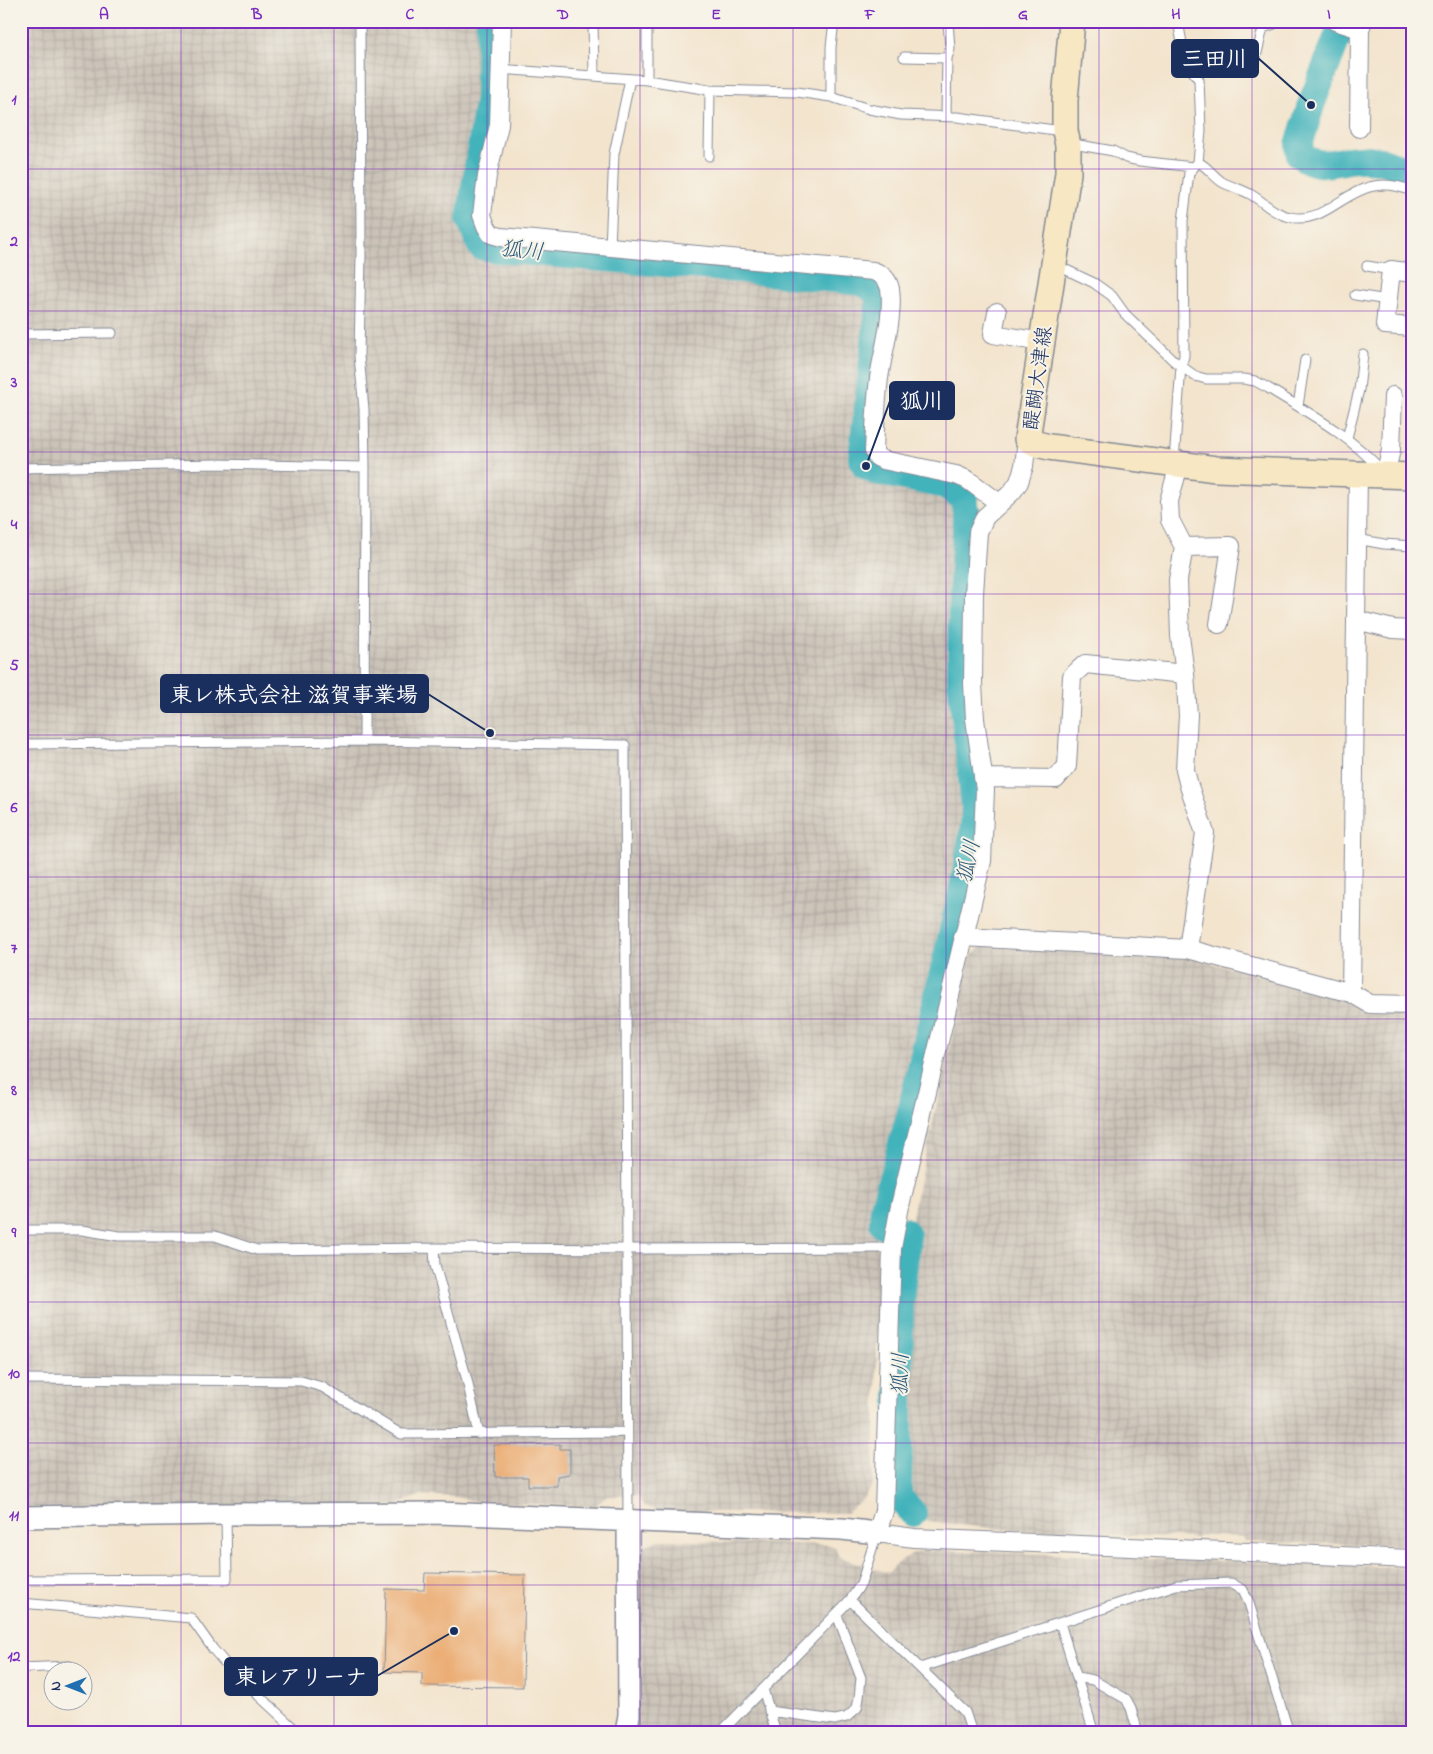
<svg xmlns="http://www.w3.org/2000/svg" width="1433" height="1754" font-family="'Indie Flower','Klee One',sans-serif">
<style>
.industrial{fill:url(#industrial-grid)}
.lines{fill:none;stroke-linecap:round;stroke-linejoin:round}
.river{stroke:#43b3bb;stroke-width:28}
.building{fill:#ebad74}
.service-casing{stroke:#878a96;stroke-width:11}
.minor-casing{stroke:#878a96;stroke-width:20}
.tertiary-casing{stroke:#878a96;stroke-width:24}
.secondary-casing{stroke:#878a96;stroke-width:28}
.service{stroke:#fff;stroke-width:9}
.minor{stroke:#fff;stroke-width:18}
.tertiary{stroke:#fff;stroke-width:21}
.secondary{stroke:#f7e8c3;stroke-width:25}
.grid{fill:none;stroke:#7b2cbf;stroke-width:1;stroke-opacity:0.55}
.labels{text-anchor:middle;stroke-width:4;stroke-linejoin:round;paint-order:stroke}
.street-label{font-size:21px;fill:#1b2f5e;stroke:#f7f3e8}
.water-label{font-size:22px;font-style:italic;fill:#27577a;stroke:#f7f3e8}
.leader{fill:none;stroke:#1b2f5e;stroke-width:2}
.callout-dot{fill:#1b2f5e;stroke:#f7f3e8;stroke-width:2}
.callout{fill:#1b2f5e;stroke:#1b2f5e;stroke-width:2}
.callout-label{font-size:22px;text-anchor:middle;font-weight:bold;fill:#fff}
.neatline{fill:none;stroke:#7b2cbf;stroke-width:2}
.grid-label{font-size:16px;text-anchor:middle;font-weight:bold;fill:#7b2cbf}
</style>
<defs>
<pattern id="industrial-grid" width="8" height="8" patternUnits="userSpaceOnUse" patternTransform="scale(1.25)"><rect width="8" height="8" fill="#cbc3b8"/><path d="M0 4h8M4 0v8" fill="none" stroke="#aea8a1"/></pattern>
</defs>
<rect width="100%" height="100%" fill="#f7f3e8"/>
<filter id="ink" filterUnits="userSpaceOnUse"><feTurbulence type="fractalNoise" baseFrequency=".02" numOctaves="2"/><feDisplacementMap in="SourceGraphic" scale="10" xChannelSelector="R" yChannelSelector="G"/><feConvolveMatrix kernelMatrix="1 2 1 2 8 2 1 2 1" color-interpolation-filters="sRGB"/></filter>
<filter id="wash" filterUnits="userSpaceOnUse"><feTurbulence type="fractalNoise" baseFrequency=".0096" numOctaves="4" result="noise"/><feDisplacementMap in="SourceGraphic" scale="20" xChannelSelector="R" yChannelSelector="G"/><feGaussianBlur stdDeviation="1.12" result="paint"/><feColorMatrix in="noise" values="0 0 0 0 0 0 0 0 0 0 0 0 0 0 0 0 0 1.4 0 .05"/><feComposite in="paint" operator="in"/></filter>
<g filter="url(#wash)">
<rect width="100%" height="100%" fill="#f3e4cd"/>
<!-- industrial -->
<path class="industrial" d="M21 21H486L483 103 466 218 479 252 864 286 875 299 857 451V460L861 469 869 478 949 493 956 504 953 608 954 694 964 772V829L961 854 882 1198 873 1485 862 1500 847 1513 659 1511 645 1506 641 1502 638 1495 607 1496 595 1506 479 1502 455 1497 421 1495 397 1505 21 1509Z
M983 946 1183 956 1330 994 1364 1013 1412 1014V1545L1246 1542 1243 1537 1199 1535 1196 1538 998 1529 927 1521 904 1492 910 1228 916 1197 970 956Z
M659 1540 829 1545 835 1547 839 1557 888 1573 903 1559 911 1555 921 1551 935 1550 1412 1568V1733H635L638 1554 644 1546Z"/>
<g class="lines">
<!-- river -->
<path class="river" d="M490 21 489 98 470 219 481 246 497 249 739 269 863 282 873 289 880 298 862 459 866 466 875 471 946 485 964 499 966 510V533L962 597 961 680 975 806 974 826 966 874 910 1116 884 1207 883 1223 884 1225
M1346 21 1339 33 1311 105 1299 145 1300 155C1325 173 1340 157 1368 159 1375 160 1384 161 1391 164 1398 167 1404 171 1412 174
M904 1231 907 1235 900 1300 898 1492 899 1498 913 1513"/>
</g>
<g id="blocks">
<!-- building -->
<path class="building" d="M560 1444V1449H570V1474L557 1476V1486H528V1477H495L494 1445Z
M425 1573 525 1575 523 1687 422 1686V1673L384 1672 386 1589 424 1590Z"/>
</g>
</g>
<g filter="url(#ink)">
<use href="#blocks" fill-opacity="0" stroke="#878a96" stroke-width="1"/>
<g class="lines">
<defs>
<path id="service" d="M360 21 361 254 359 356 364 409 365 467 364 741
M593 21 594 75
M904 57 947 58 946 116
M947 58 950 49 948 21
M500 69 647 80 710 90 797 92 831 97 869 109 901 115 957 117 1062 131
M1193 71C1212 61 1233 61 1255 61L1263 28 1274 24 1275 21
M647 80V21
M831 97V47L834 21
M1070 145H1079L1113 151 1126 158 1140 161 1193 167
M709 156 710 90
M1198 162C1208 167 1213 176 1222 182 1231 187 1241 189 1250 194 1264 202 1274 214 1290 217 1334 227 1352 166 1412 191
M610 247 614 154 630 79
M1056 265 1094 283 1112 296 1125 314 1174 361 1195 376 1206 379H1244L1255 381 1268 388C1307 412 1351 436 1382 471
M1367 266 1391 270
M1355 295 1388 300
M21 334 112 333
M1298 406 1305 360
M1347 438 1359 390 1363 354
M1174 461 1181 366 1184 356 1183 221 1189 173 1198 162 1201 131 1199 80 1185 60 1178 21
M21 468 216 464 365 467
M1357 539 1384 544 1412 546
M21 744 364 741 625 745 628 1520
M21 1230H82L119 1236H215L257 1250 434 1248
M21 1379 301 1381 322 1387 401 1434 627 1432
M479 1434 467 1380 435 1265 434 1248 640 1249 892 1248
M21 1580 227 1579 226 1514
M850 1600 965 1712 972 1733
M21 1603 191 1618 213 1649 231 1670 299 1733
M1060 1623 1094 1733
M21 1668 69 1666
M920 1668 1176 1585 1231 1583 1243 1590 1248 1600 1289 1733
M1077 1677 1093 1680 1126 1699 1131 1708 1138 1733
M763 1689 776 1733
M769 1711 835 1720 847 1717 857 1708 859 1698 861 1678 837 1615
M720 1733 850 1600 861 1584 877 1533"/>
<path id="minor" d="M502 21 499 125 487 176 482 215 486 226 491 234 501 237 873 271C882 274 888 279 890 289 894 316 883 351 879 378 876 402 875 427 874 451L877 457 883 460 956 475 968 480 999 503
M1335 21 1360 29
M1359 128 1360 29 1363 21
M1412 273 1391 270 1385 325 1412 327
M997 312 993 334 1042 342
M1027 439 1024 466 1019 482 1012 492 985 517 978 532 974 594 973 684 975 719 985 790 982 861 900 1206 892 1248 884 1511 877 1533 914 1538 1412 1559
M1179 465 1169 501 1170 520 1184 547 1178 580 1180 636 1185 674 1188 715 1185 770 1189 786 1205 833 1188 949
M1385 475 1391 450 1393 396
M1184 547 1231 546 1219 624
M1356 620 1393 629 1412 630
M983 778 1056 779 1067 766 1072 676 1085 664 1185 674
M963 937 1188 949 1351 993 1370 1004 1412 1005
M1351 993 1358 474"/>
<path id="tertiary" d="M21 1517 226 1514 439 1513 842 1529 877 1533
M626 1733 629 1715 628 1520"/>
<path id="secondary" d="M1072 21 1065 100V131L1068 145V173L1027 439 1037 444 1049 447 1216 469 1412 476"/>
</defs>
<!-- service casing -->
<use href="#service" class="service-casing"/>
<!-- minor casing -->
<use href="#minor" class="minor-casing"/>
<!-- tertiary casing -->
<use href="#tertiary" class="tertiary-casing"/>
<!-- secondary casing -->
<use href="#secondary" class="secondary-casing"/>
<!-- service -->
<use href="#service" class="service"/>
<!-- minor -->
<use href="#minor" class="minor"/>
<!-- tertiary -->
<use href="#tertiary" class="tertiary"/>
<!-- secondary -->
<use href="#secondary" class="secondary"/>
</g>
</g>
<!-- grid -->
<path class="grid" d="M181 21V1733M334 21V1733M487 21V1733M640 21V1733M793 21V1733M946 21V1733M1099 21V1733M1252 21V1733M21 169H1412M21 311H1412M21 452H1412M21 594H1412M21 735H1412M21 877H1412M21 1019H1412M21 1160H1412M21 1302H1412M21 1443H1412M21 1585H1412"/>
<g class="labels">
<!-- street labels -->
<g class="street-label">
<text transform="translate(1037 378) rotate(-82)" y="7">醍醐大津線</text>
</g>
<!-- water labels -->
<g class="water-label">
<text transform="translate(522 249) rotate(5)" y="8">狐川</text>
<text transform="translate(967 861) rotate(-78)" y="8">狐川</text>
<text transform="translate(899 1374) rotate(-89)" y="8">狐川</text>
</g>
</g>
<!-- callouts -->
<path class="leader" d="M1311 105L1258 58M866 466L890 401M490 733L428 694M454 1631L377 1676"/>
<g class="callout-dot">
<circle cx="1311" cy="105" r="5"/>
<circle cx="866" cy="466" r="5"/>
<circle cx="490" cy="733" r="5"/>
<circle cx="454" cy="1631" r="5"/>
</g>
<g class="callout">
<rect x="1172" y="40" width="86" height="37" rx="5"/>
<rect x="890" y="382" width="64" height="37" rx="5"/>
<rect x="161" y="675" width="267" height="37" rx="5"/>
<rect x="225" y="1658" width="152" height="37" rx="5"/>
</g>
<g class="callout-label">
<text x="1215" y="66">三田川</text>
<text x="922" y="408">狐川</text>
<text x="294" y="702">東レ株式会社 滋賀事業場</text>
<text x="301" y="1684">東レアリーナ</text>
</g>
<!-- margin -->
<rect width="1433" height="1754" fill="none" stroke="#f7f3e8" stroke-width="55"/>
<!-- north arrow -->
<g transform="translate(68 1686) rotate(270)"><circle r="24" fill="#f7f3e8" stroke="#9fa5b1"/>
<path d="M0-4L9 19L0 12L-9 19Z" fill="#1f6fb2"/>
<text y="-8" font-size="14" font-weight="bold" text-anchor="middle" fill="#1b2f5e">N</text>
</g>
<rect x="28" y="28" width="1378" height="1698" class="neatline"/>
<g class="grid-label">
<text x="104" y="19">A</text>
<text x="257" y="19">B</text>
<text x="410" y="19">C</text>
<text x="563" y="19">D</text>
<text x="716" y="19">E</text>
<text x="870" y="19">F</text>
<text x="1023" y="19">G</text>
<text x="1176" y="19">H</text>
<text x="1329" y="19">I</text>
<text x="14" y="104">1</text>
<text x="14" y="246">2</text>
<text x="14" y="387">3</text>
<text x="14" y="529">4</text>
<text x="14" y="670">5</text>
<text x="14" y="812">6</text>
<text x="14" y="953">7</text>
<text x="14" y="1095">8</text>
<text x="14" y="1237">9</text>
<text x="14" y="1378">10</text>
<text x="14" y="1520">11</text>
<text x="14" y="1661">12</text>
</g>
</svg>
